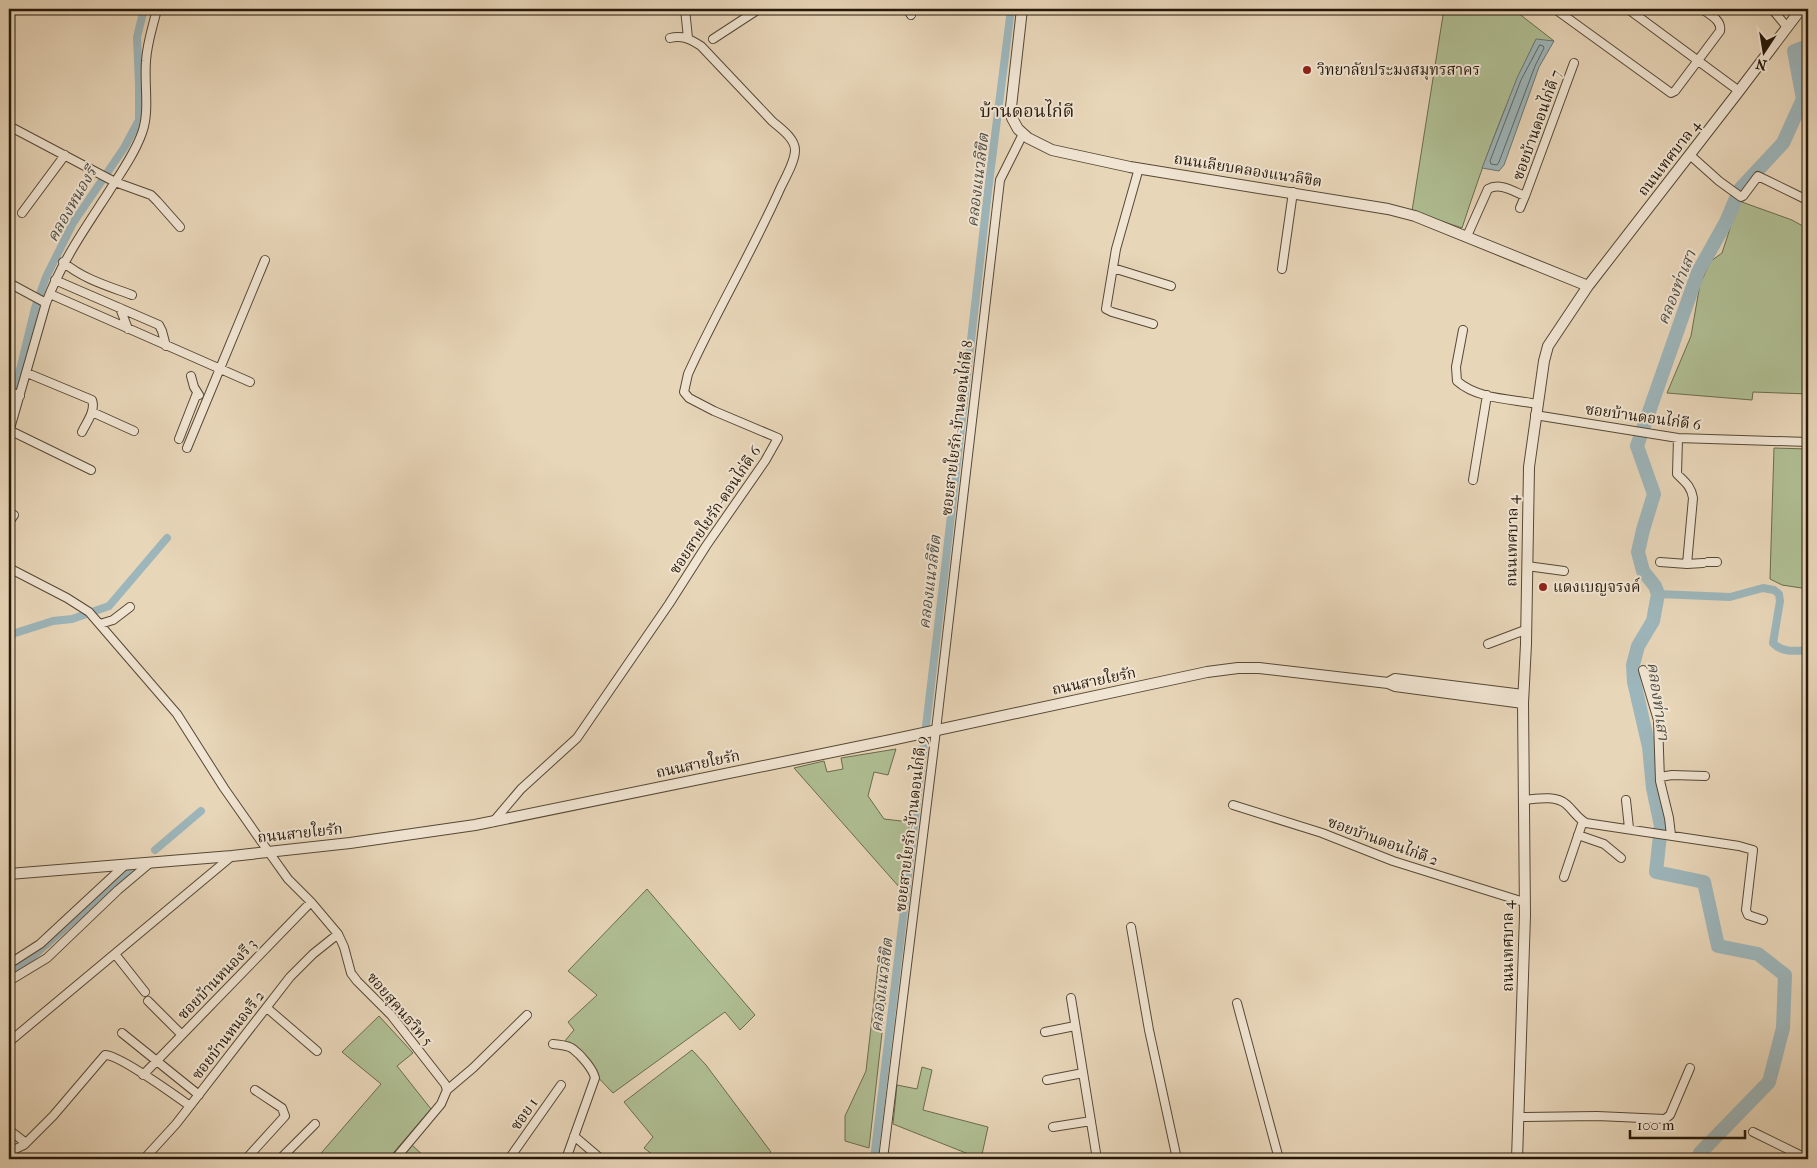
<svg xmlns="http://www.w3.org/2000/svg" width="1817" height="1168" font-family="'IM FELL French Canon','Noto Serif Thai',serif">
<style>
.green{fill:#b0bf94;stroke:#6a6c4e}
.water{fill:#9db6bb;stroke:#6d7774}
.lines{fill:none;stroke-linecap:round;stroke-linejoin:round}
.shore{stroke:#616762;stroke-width:1}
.canal{stroke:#9db6bb;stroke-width:8}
.river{stroke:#9db6bb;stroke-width:14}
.minor-casing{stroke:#564835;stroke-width:10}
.tertiary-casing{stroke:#564835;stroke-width:12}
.minor{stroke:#f0e4d2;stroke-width:8}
.tertiary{stroke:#f0e4d2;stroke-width:10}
.poi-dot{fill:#8f2418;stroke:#f0e4d2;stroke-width:2}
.labels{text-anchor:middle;stroke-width:4;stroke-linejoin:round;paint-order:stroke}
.poi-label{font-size:15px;fill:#251809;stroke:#f0e4d2;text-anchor:start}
.street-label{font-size:15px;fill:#251809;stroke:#f0e4d2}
.water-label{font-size:16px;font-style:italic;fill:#4f4f47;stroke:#f0e4d2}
.quarter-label{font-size:18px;fill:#251809;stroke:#f0e4d2}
</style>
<rect width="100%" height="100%" fill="#e8d6b9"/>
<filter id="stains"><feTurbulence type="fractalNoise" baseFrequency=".004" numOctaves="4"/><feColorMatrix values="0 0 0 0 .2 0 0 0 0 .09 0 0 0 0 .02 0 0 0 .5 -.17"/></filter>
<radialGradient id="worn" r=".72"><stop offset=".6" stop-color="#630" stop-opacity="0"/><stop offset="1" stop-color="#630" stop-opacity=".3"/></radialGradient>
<!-- green -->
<path class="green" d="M1444 9H1513L1554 41 1536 40C1506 100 1483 164 1462 228L1412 211Z
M1739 201 1792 220 1808 229V394L1753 392 1752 400 1667 393 1691 336 1700 284 1711 261 1722 253Z
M1774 448 1808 449V589L1782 585 1770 579Z
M896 749 888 775 874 772 868 796 884 819 910 822 900 888 794 768 824 761 827 772 843 769 841 758Z
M647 889 755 1015 740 1030 725 1012 613 1093 564 1042 574 1030 568 1022 597 995 568 971Z
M890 962 869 1148 845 1141V1116L866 1071 878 965Z
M379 1016 413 1053 397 1066 431 1109 388 1159H316L381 1084 342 1052Z
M692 1050 706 1065 771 1152 764 1159H658L644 1148 653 1137 624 1102Z
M922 1067 932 1070 923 1110 988 1127 981 1159 893 1124 897 1085 917 1089Z
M412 1145 427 1159H400Z"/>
<!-- water -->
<path class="water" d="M1536 39 1554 41 1539 67 1504 165 1499 171 1482 168 1517 78Z"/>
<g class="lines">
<!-- shore -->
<path class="shore" d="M1540 45 1543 46 1544 48 1535 66 1499 162 1497 165 1491 164 1490 161 1521 80Z"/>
<!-- canal -->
<path class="canal" d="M9 415 35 308 46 277 73 223 124 148 139 120V85L137 37 144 9
M1658 594 1730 597 1763 588 1774 590 1779 594 1780 601 1773 643C1782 653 1796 651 1808 650
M9 635 53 621 72 619 109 606 167 538
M155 850 201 811
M9 972 32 957 129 871
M874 1159 945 568 988 191 1011 9"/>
<!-- river -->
<path class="river" d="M1698 1159 1700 1153 1769 1082 1783 1028 1785 975 1758 954 1718 946 1704 882 1656 872 1661 826 1653 788 1649 747 1634 682 1633 665 1638 646 1653 621 1658 594 1655 586 1643 571 1638 552 1643 530 1654 494 1637 446 1698 272 1726 222 1740 189 1783 143 1803 99 1794 51 1808 46"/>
<defs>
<path id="minor" d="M685 9 688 38
M907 9 911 15
M1555 9 1671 93 1675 91 1720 31C1722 20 1710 15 1702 9
M1628 9 1739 91
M1772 9 1787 27
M713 39 759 9
M9 126 115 182 151 195 157 201 180 227
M1690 155 1719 181 1741 197 1743 196 1758 176 1803 198
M1139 168 1116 249 1106 309 1112 312 1153 324
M1520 208 1525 196
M22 213 65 155
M1467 236 1488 189C1500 182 1514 192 1525 196L1574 63
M63 262C83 279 108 286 132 295
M1113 268 1171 286
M1282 269 1293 192
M55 280 159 325 162 331 166 346
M9 283 46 303
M50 294 250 382
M120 308 128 329
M1463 330 1456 367 1457 381C1477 399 1511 399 1537 404
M27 373 92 400C96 411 86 423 82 432
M191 376 194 387 199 395
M9 391 20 396
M92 412 134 431
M1535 415 1678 438 1808 442
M9 430 91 470
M9 432 46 303C62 261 84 230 108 193 120 174 134 155 142 133 150 111 144 85 146 61 147 43 153 26 157 9
M179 439 197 393
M187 448 265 260
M1473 480 1487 395
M9 522 14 515
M1660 562 1687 564 1693 498C1691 486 1685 482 1677 474L1678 438
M1708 562H1717
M1687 564 1703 563
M1527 566 1564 571
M9 568 67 598 89 612 177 714 224 788 268 851 288 879 311 902 338 934 344 947 351 973 357 981 391 1015 445 1084 447 1090 441 1104 395 1159
M100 624 113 620 130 607
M1488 644 1525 630
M1643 670 1658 720 1660 781 1669 818 1671 835
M1660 777 1672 775 1705 776
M1524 800C1537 799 1555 795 1566 804 1574 811 1577 818 1586 823L1739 846 1753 850 1746 910 1748 915 1763 920
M1626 800 1629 828
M1233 805 1322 833 1393 861 1524 902
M493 822 521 789 577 738 669 604 706 546 765 461 778 438 714 411 689 398 684 392 688 374C716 312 752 252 780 189 785 178 795 162 795 150 795 138 780 128 772 121L701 46C690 39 682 35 670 38
M1578 835 1604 844 1621 858
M1564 877 1583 821
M1131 927 1149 1030 1177 1159
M115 954 145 992
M9 964 40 944 124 866
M9 981 47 958 118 890 150 863
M1071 998 1097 1159
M148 1001 182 1035
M1237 1003 1279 1159
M267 1008 317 1051
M1045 1032 1075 1026
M122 1033 199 1095
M9 1042 232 856
M553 1044C560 1045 568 1045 573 1049 581 1055 593 1069 595 1078L566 1159
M143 1075 311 902
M1047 1080 1083 1073
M447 1090 473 1068 527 1015
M1518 1117 1597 1116 1665 1119 1670 1115 1690 1068
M1053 1127 1091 1121
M9 1130 26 1143
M1753 1132 1808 1159
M574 1136 601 1159
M9 1152 24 1145 53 1116 105 1055C118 1054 176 1096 190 1106
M144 1159 176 1124 290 977 313 954 338 934
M246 1159 285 1116 282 1108 255 1090
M280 1159 315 1124
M509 1159 561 1085
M883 1159 936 730 1000 180 1023 134
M1711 1159H1712"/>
<path id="tertiary" d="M1022 9 1011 107 1012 118 1018 129 1028 138 1052 150 1130 167 1388 209 1415 216 1588 286
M1388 683 1395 679 1523 695
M9 874 232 856 350 843 475 825 891 740 1207 672 1238 668H1259L1388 683 1395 686 1523 703
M1517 1159 1525 915 1523 703 1526 644 1529 467 1544 361 1548 346 1588 286 1739 91 1801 9"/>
</defs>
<!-- minor casing -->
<use href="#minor" class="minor-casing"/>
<!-- tertiary casing -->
<use href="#tertiary" class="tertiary-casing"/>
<!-- minor -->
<use href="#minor" class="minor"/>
<!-- tertiary -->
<use href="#tertiary" class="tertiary"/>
</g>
<!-- markers -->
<g class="poi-dot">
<circle cx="1307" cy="70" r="5"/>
<circle cx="1543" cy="587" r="5"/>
</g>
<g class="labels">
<!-- poi labels -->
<g class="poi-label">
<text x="1317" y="75">วิทยาลัยประมงสมุทรสาคร</text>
<text x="1553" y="592">แดงเบญจรงค์</text>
</g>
<!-- street labels -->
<g class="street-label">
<text transform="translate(1537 125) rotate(-70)" y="5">ซอยบ้านดอนไก่ดี 7</text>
<text transform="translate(1669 158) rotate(-52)" y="5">ถนนเทศบาล 4</text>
<text transform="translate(1248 170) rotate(9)" y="5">ถนนเลียบคลองแนวลิขิต</text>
<text transform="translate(1643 417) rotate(8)" y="5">ซอยบ้านดอนไก่ดี 6</text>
<text transform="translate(957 428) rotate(-83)" y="5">ซอยสายใยรัก-บ้านดอนไก่ดี 8</text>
<text transform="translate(715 510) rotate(-56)" y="5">ซอยสายใยรัก-ดอนไก่ดี 6</text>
<text transform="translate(1512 541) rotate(-89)" y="5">ถนนเทศบาล 4</text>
<text transform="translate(1094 681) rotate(-12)" y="5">ถนนสายใยรัก</text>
<text transform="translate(698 764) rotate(-12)" y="5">ถนนสายใยรัก</text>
<text transform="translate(911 824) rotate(-83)" y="5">ซอยสายใยรัก-บ้านดอนไก่ดี 9</text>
<text transform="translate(300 833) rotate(-6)" y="5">ถนนสายใยรัก</text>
<text transform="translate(1383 841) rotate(20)" y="5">ซอยบัานดอนไก่ดี 2</text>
<text transform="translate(1508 946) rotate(-90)" y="5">ถนนเทศบาล 4</text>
<text transform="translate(217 979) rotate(-46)" y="5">ซอยบ้านหนองรี 3</text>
<text transform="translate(400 1009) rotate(49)" y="5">ซอยสุคนธวิท 5</text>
<text transform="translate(228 1035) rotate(-52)" y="5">ซอยบ้านหนองรี 2</text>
<text transform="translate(524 1114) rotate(-55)" y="5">ซอย 1</text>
</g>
<!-- water labels -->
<g class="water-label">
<text transform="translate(977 180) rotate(-83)" y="6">คลองแนวลิขิต</text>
<text transform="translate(71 204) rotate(-60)" y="6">คลองหนองรี</text>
<text transform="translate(1676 287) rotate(-68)" y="6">คลองท่าเสา</text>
<text transform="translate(929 582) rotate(-83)" y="6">คลองแนวลิขิต</text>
<text transform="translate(1659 701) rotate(82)" y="6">คลองท่าเสา</text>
<text transform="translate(881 985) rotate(-83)" y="6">คลองแนวลิขิต</text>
</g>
<!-- quarter labels -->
<g class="quarter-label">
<text x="1027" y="117">บ้านดอนไก่ดี</text>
</g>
</g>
<!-- margin -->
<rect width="1817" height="1168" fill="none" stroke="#e8d6b9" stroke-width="30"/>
<rect x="10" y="10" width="1797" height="1148" fill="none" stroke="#251809" stroke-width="2.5"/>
<rect x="15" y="15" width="1787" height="1138" fill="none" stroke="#251809"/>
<!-- north arrow -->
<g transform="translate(1764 52) rotate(192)" stroke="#f0e4d2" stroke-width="4" paint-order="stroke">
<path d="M0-4L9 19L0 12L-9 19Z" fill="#251809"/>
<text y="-8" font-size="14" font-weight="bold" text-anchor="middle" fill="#251809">N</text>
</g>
<!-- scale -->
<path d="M1630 1130v8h115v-8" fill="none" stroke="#251809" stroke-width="2.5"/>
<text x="1637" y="1130" font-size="15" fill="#251809" stroke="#f0e4d2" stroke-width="4" paint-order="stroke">100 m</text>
<rect width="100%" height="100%" filter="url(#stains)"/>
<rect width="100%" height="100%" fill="url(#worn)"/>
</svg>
